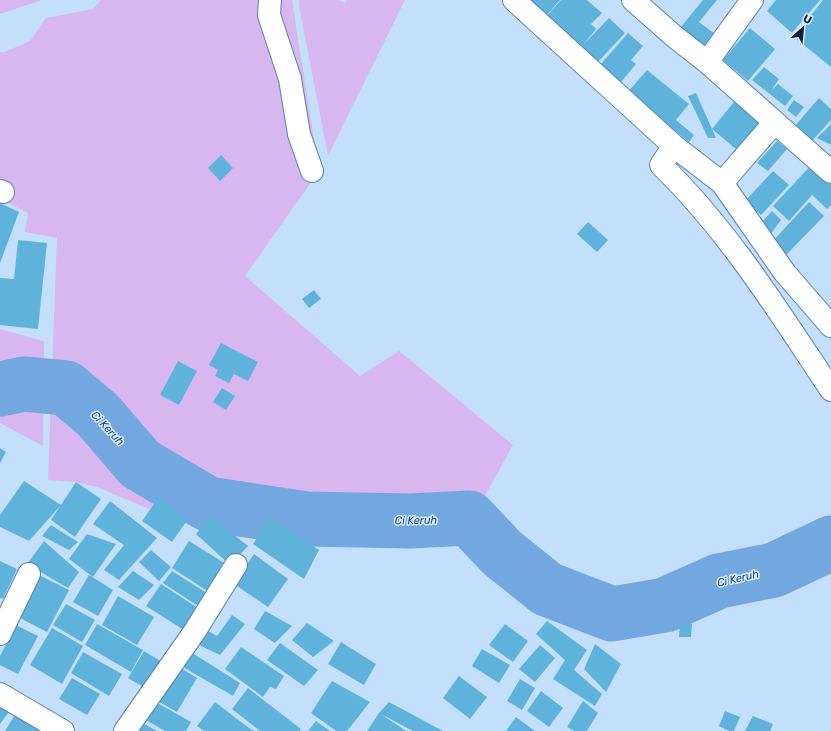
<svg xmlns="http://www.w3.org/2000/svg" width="831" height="731" font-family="Rubik,sans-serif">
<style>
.green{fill:#d8b7f1}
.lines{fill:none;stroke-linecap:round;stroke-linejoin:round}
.river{stroke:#72a8df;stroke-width:55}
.building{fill:#5fb3da}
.minor-casing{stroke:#5580ac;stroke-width:24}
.minor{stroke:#fff;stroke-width:22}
.labels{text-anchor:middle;stroke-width:3;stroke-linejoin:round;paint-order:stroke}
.water-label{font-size:11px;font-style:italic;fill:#154e81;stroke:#d9ebff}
</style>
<rect width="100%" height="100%" fill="#c4dffc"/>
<!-- green -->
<path class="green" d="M0 0H42L0 14Z
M101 0H292L319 171 245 276 360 376 399 351 513 445 459 543 270 513 182 523 97 487 76 482 48 480 57 238 25 232 28 213 0 199V52H5L30 41 46 18 93 9Z
M299 0H339L345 3 347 0H405L328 156 299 6Z
M0 329 44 341 43 446 0 423Z"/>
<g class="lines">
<!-- river -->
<path class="river" d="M0 389 24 384 66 388 98 415 140 464 208 504 306 519 410 521 469 518 502 553 547 589 612 614 665 605 719 581 774 570 831 543"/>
</g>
<!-- building -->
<path class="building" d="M517 0H560L542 21Z
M561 0H587L602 13 591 24 596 29 583 45 609 18 625 33 596 64 540 24Z
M703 0H717L699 22 719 37 708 50 680 28Z
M776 0H820L792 33 767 11Z
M823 0H831V67L794 37Z
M750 28 775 49 748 81 723 60Z
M628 33 643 46 631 60 636 64 621 82 601 64Z
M764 67 779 79 771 91 778 84 793 96 785 106 752 80Z
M647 70 689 104 676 120 694 135 689 142 627 93Z
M696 93 712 129 738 97 770 123 743 155 712 129 716 138H708L688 96Z
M819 98 831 109V120L812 141 794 127Z
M794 100 804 107 796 117 787 110Z
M831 124V145L817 138Z
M777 141 787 149 768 171 757 163Z
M221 155 233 168 220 181 208 168Z
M815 161 831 176V205L827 209 812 195 789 221 773 206Z
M773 171 789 185 761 215 745 201Z
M809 202 824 216 785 256 771 243Z
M0 203 19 212 0 263Z
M772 211 781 220 770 235 762 222Z
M588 222 608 240 597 252 577 234Z
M18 240 47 243 38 329 0 325V278L14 279Z
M314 290 321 299 309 308 302 299Z
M221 343 258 362 248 381 234 374 229 383 215 376 218 370 209 365Z
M178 361 197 371 179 405 160 395Z
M222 388 235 396 226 410 213 402Z
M0 448 6 452 0 463Z
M24 481 61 505 29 541 0 527V515Z
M76 482 101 499 75 537 51 520Z
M159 497 188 519 172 542 142 521Z
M110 501 157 538 119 580 104 570 124 545 93 524Z
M210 516 248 546 230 565 196 534Z
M270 518 319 550 304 579 253 544Z
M51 525 78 542 69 550 42 536Z
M87 534 116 544 93 577 69 559Z
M44 541 79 572 68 588 27 564Z
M189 541 229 566 212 594 172 568Z
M151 550 171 567 159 581 139 562Z
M254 554 288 579 268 607 234 584Z
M0 561 17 569 3 599 0 598Z
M133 571 154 585 139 600 118 587Z
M172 571 213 597 204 610 163 583Z
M39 575 69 590 47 632 18 617Z
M89 575 113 590 98 616 73 602Z
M161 584 201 610 187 632 146 606Z
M118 596 154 617 137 645 102 625Z
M66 604 95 620 82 642 53 625Z
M265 611 292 626 275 643 254 629Z
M232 615 245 624 220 655 197 644 203 628 217 636Z
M547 621 587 650 574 670 602 694 595 706 553 679 565 660 536 634Z
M307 623 334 641 313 657 292 640Z
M680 623 692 624 691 637H679Z
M97 624 143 650 131 672 85 645Z
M505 624 528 641 513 662 489 645Z
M16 625 38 636 18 674 0 665V656Z
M52 628 83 646 62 684 30 665Z
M341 642 376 664 364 685 328 664Z
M280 643 318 670 304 686 267 660Z
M595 644 621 664 606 692 584 669Z
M540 645 555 658 535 682 519 669Z
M241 647 284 676 276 689 270 687 263 697 225 669Z
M186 649 240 683 233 696 176 663Z
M482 649 510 665 499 683 472 666Z
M144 651 167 665 152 692 128 678Z
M83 652 122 674 109 696 71 673Z
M176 665 197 678 177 712 156 700Z
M459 676 487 697 470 719 443 698Z
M72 678 100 694 87 715 59 699Z
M520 679 535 688 522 710 507 701Z
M332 681 370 702 347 731H336L311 713Z
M248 688 301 729 300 731H260L232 709Z
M541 691 563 708 549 727 527 711Z
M0 700 11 709 0 724Z
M154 701 191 722 186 731H165L144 719Z
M583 701 598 713 587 731H574L567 727Z
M215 702 249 728 254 731H204L197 726Z
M389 702 443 731H413L381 714 406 731H367L379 713Z
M18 710 42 725 38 731H5Z
M725 711 740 717 734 731H729L719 726Z
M753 716 773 724 770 731H745Z
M516 717 535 731H506Z
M139 721 157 731H133Z
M316 721 330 731H308Z"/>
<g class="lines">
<defs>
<path id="minor" d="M270 0 269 15 290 79 299 134 312 171
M514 0 674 146 722 183 785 273 831 326
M633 0 675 37 707 62 831 172
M707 62 752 0
M674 146 661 165C729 231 779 312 831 390
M722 183 774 123
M0 191 3 192
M0 634 29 574
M0 694 63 731
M125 731 195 631 236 565"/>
</defs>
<!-- minor casing -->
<use href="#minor" class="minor-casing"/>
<!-- minor -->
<use href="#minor" class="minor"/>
</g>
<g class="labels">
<!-- water labels -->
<g class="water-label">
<text transform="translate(108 428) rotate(47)" y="4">Ci Keruh</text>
<text transform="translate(416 520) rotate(-1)" y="4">Ci Keruh</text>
<text transform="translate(738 578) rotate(-13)" y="4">Ci Keruh</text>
</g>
</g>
<!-- north arrow -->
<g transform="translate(803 28) rotate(27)" stroke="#d9ebff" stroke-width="3" paint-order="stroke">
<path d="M0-3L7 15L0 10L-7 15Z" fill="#0e2032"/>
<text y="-6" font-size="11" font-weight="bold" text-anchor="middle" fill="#0e2032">U</text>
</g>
</svg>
